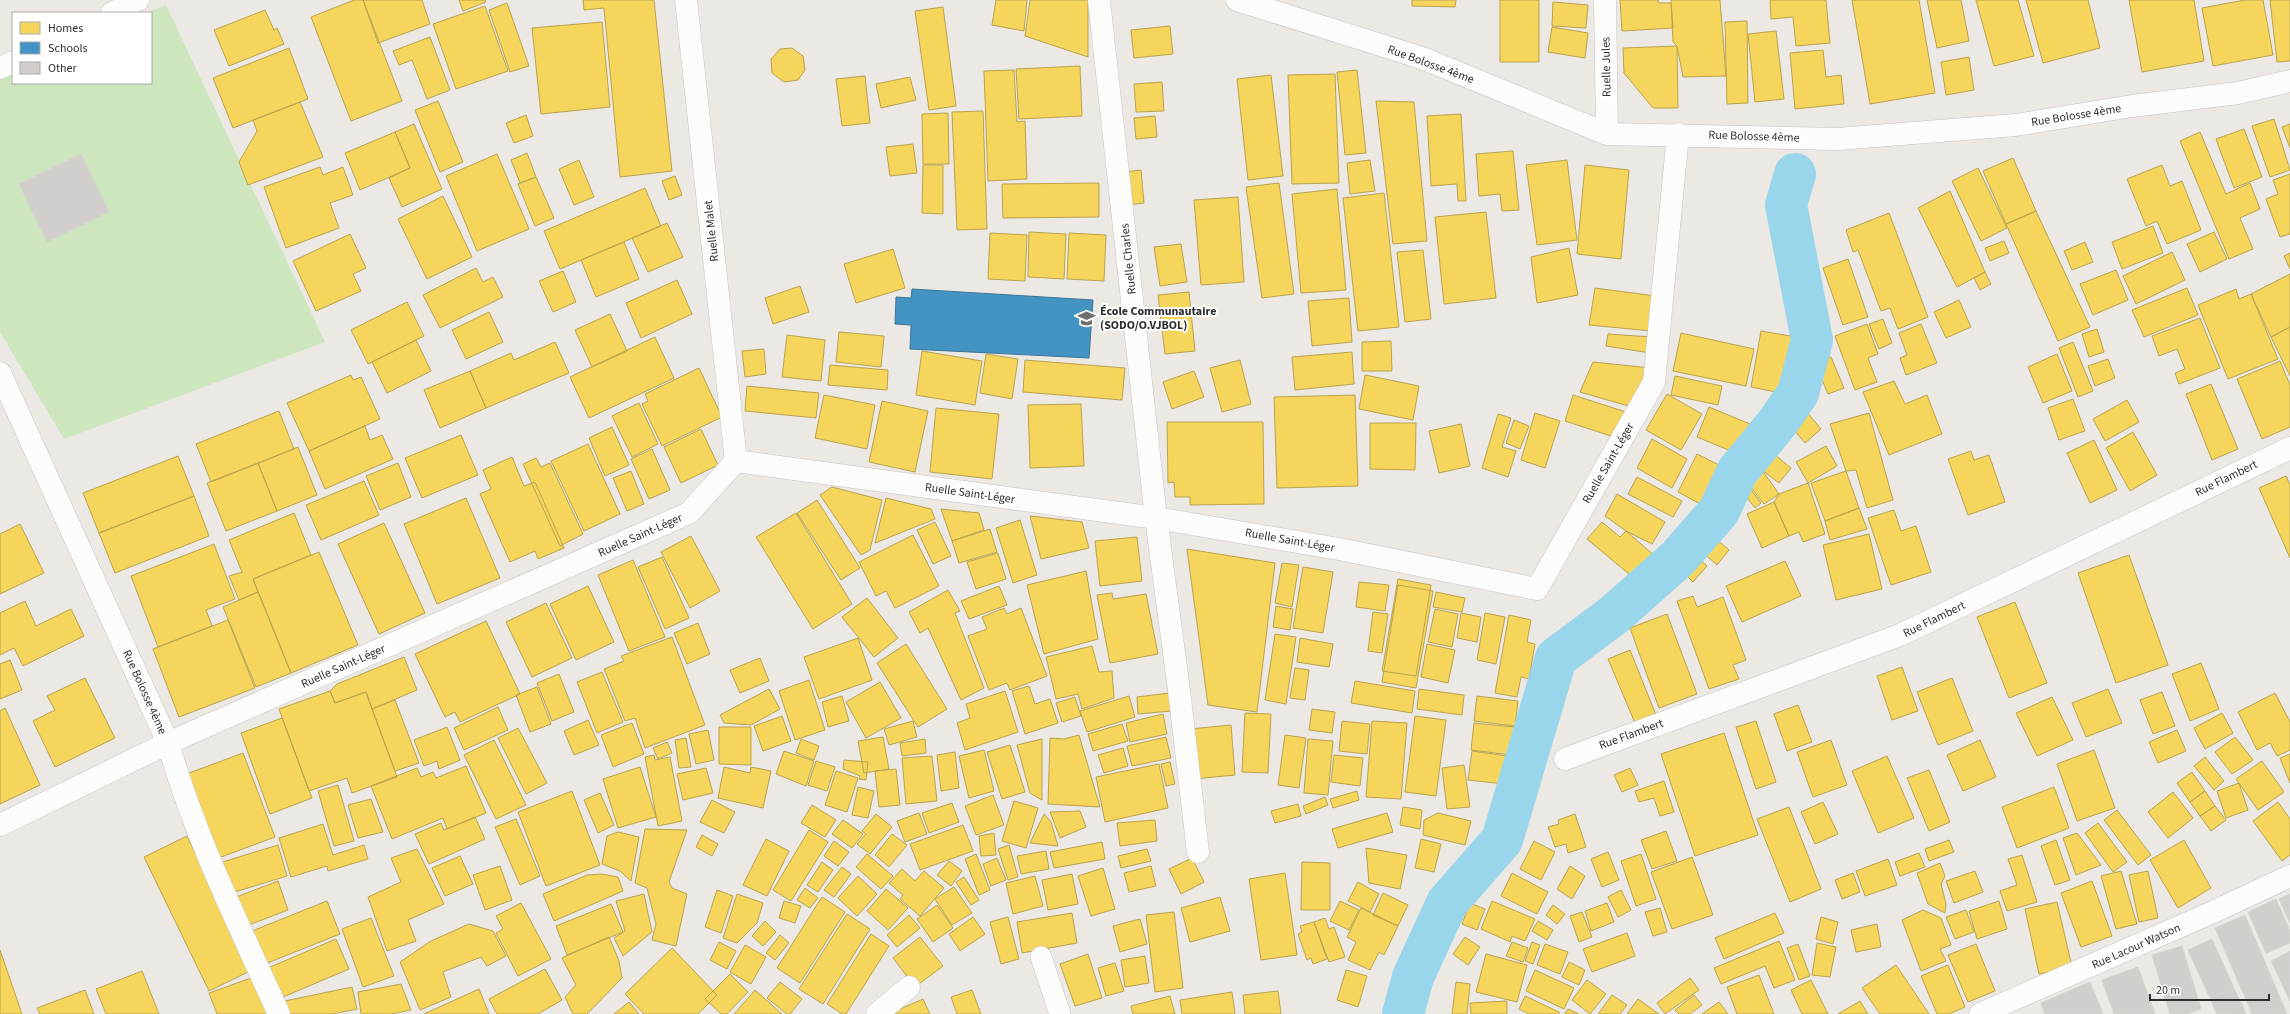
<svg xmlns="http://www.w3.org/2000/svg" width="2290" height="1014" font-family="'Source Sans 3',sans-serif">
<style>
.green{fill:#cee6be}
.homes{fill:#f6d55c;stroke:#baa34e}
.schools{fill:#4393c3;stroke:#3d7596}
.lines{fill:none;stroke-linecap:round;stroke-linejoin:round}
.canal{stroke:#99d6ec;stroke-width:42}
.building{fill:#d1cecb;stroke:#d7d4d0}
.service-casing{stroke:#c5c4c5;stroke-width:22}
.minor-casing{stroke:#c5c4c5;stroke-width:23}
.service{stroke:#fcfcfb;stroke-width:21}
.minor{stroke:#fcfcfb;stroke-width:22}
.labels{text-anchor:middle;stroke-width:4;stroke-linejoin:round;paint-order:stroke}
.street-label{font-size:12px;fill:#2e2e2e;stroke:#fff}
.poi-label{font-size:12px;font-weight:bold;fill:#2e2e2e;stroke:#fff;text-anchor:start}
</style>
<rect width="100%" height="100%" fill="#ece8e4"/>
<!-- green -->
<path class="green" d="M166 5 325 342 64 439 0 332V73L13 67V83H151V13H146Z"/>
<!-- homes -->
<path class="homes" d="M354 0H363L402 101 351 121 311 17Z
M363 0H422L430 24 378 43Z
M459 0H485L486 2 463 11Z
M583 0H654L672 171 620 177 604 8 584 10Z
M996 0H1027L1024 31 992 25Z
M1030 0H1088V57L1025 36Z
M1412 0H1456L1455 7 1412 6Z
M1500 0H1539V62H1500Z
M1620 0H1658L1659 3H1671L1673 28 1622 31Z
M1671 0H1720L1726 76 1683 77 1677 46 1673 42Z
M1770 0H1826L1830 43 1796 46 1793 17 1771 19Z
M1852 0H1919L1935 93 1870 104Z
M1927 0H1961L1969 41 1937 48Z
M1976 0H2018L2034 56 1994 66Z
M2026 0H2088L2100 48 2043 63Z
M2129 0H2194L2204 61 2142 72Z
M2245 0H2263L2273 55 2213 66 2202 8Z
M2270 0H2290V61L2277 62Z
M1553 2 1588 5 1586 28 1552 26Z
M507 3 529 66 510 72 489 10Z
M485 6 508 71 456 89 433 24Z
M943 7 956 106 929 110 915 11Z
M265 10 274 30 277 28 284 44 229 66 214 30Z
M1747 21 1748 103 1727 104 1725 22Z
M602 22 610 107 541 114 532 28Z
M1170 26 1173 54 1134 58 1131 30Z
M1552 27 1588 33 1585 58 1548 52Z
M1776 31 1784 99 1755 102 1748 34Z
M430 37 450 90 427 99 412 60 399 65 393 51Z
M1677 46 1678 108H1653L1624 73 1623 48Z
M289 48 308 99 233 128 213 78Z
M792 48 803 56 805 70 798 80 784 82 772 73 771 59 780 49Z
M1823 50 1826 77 1841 75 1844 104 1795 109 1790 53Z
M1969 57 1974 90 1946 95 1941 62Z
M1080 66 1082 116 1019 119 1016 69Z
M1014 70 1017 122 1025 121 1027 179 988 181 984 71Z
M1357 70 1366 153 1345 155 1337 72Z
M1335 74 1339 183 1292 184 1288 75Z
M1271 75 1283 176 1248 180 1237 79Z
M865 76 870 123 842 126 836 79Z
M910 77 916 100 881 108 876 84Z
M1162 82 1164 111 1136 112 1134 84Z
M438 101 463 162 440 172 415 110Z
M1376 101 1414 102 1427 241 1393 244Z
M300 102 323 157 248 185 239 162 257 131 253 120Z
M983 111 987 229 957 230 952 112Z
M948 113 949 164H923L922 114Z
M1461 114 1466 201H1458L1457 184 1431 186 1427 116Z
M526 115 533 136 514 143 506 123Z
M1155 116 1157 137 1136 139 1134 118Z
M2274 119 2290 170 2270 177 2252 126Z
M414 124 442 189 402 207 389 178 410 168 395 132Z
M2290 124V148L2282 127Z
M2244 129 2262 177 2234 188 2216 139Z
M395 132 410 168 360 190 345 153Z
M2200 132 2226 194 2250 183 2260 209 2240 218 2253 249 2229 259 2180 141Z
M913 144 917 173 890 176 886 147Z
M1513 151 1519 210 1502 211 1500 194 1479 196 1476 154Z
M527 153 536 177 520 183 511 160Z
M497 154 529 229 477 251 446 176Z
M2013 158 2036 211 2006 224 1983 171Z
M579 160 594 197 574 205 559 169Z
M1370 160 1375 191 1350 194 1347 163Z
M1567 160 1577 240 1537 245 1526 165Z
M923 165H943V214L922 213Z
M1585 165 1629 170 1621 259 1577 254Z
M2162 165 2170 186 2182 181 2201 230 2167 244 2157 221 2146 226 2127 179Z
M320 167 323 175 343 167 353 195 330 203 339 228 286 248 264 187Z
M1978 168 2007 228 1981 241 1952 181Z
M1141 170 1144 203 1128 205 1124 172Z
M2290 174V234L2280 237 2266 199 2278 194 2273 180Z
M675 176 682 195 669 200 662 181Z
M536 177 554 218 535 226 518 184Z
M1099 183V217L1003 218 1002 184Z
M1279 183 1294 294 1262 298 1246 187Z
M645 188 661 226 560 269 544 231Z
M1337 189 1346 290 1301 293 1292 194Z
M1950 191 1985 272 1957 287 1918 208Z
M1384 193 1399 327 1358 331 1343 198Z
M443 196 472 257 427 279 398 219Z
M1238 197 1244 282 1201 285 1194 200Z
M2036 211 2090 327 2058 341 2006 224Z
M1486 212 1496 298 1444 304 1435 217Z
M1889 213 1928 317 1898 329 1890 308 1881 311 1858 250 1853 252 1846 230Z
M667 223 683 257 648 272 632 238Z
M2153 226 2163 253 2122 269 2112 242Z
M1029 232 1066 234 1064 279 1028 277Z
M2214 232 2227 259 2200 272 2187 244Z
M990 233 1027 235 1025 281 988 279Z
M1069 233 1106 235 1104 281 1067 279Z
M350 234 366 268 353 274 361 291 316 311 293 261Z
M2004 241 2009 253 1990 261 1985 248Z
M624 242 639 279 596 297 581 260Z
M2085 242 2093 262 2072 270 2064 251Z
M1181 244 1187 282 1160 286 1154 247Z
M1569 248 1578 295 1537 303 1531 257Z
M893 249 905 288 856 303 844 264Z
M1423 250 1431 319 1405 322 1397 252Z
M2172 252 2185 280 2136 304 2123 276Z
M2290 253V269L2284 256Z
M1848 259 1868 317 1843 325 1823 268Z
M476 268 483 282 493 277 503 297 440 328 423 295Z
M2116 270 2128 300 2093 315 2080 284Z
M563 271 576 302 553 312 539 281Z
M1985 272 1991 284 1980 290 1974 278Z
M2290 274V327L2271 337 2251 294Z
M677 280 692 314 641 338 626 303Z
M800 286 809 312 773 324 765 298Z
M1595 288 1656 296 1652 331 1589 325Z
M2187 288 2198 315 2144 337 2132 310Z
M2236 289 2239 299 2251 294 2278 359 2228 379 2198 305Z
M1189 292 1195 351 1165 354 1158 295Z
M1349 298 1352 342 1312 346 1308 301Z
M1959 300 1971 327 1946 338 1934 312Z
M407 302 424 336 368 364 351 330Z
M489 312 503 342 466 359 452 330Z
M610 314 627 351 592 367 575 330Z
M2200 318 2220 368 2179 384 2175 373 2185 369 2177 349 2159 356 2152 336Z
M1883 319 1892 343 1879 349 1869 324Z
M1867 324 1878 354 1868 358 1877 382 1855 390 1835 336Z
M1921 324 1937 363 1906 375 1900 358 1907 355 1899 333Z
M2290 327V376L2271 337Z
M2097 329 2104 352 2089 357 2082 334Z
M1761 331 1802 338 1791 395 1751 387Z
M839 332 884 336 881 367 836 362Z
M1681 333 1754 349 1746 386 1673 371Z
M1608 334 1652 337 1650 353 1606 346Z
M787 335 825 340 821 381 782 377Z
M655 337 674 378 589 418 570 377Z
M416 340 431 371 387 393 372 362Z
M1391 341 1392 371H1362V342Z
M555 342 569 373 486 408 470 371 511 353 514 360Z
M2073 342 2093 391 2078 397 2059 348Z
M764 349 766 374 745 377 742 351Z
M922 351 982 361 975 405 916 395Z
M1352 352 1354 384 1295 390 1292 357Z
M986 354 1018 359 1012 399 980 393Z
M2057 354 2072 391 2043 403 2028 367Z
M1831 357 1844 388 1828 394 1815 363Z
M2108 359 2115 378 2095 386 2088 366Z
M1025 360 1125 368 1122 400 1023 392Z
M1240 360 1251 404 1222 412 1210 368Z
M2280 361 2290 385V427L2262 439 2237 379Z
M1593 362 1651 368 1635 408 1580 392Z
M830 365 888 370 887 390 828 385Z
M699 368 722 417 662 446 642 404 648 401 645 394Z
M470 371 486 408 440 428 424 390Z
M1194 371 1204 397 1172 409 1163 382Z
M351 375 353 380 361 377 380 419 309 451 287 403Z
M1365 375 1419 386 1413 420 1359 409Z
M1675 376 1722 386 1718 405 1671 395Z
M1894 381 1905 404 1927 395 1942 434 1889 455 1863 392Z
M2211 384 2238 449 2212 460 2186 394Z
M747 386 819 393 816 418 745 411Z
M1667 394 1702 414 1681 450 1646 430Z
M824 395 875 405 867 449 815 438Z
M1355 395 1358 486 1277 488 1274 397Z
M1573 395 1629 413 1620 439 1565 421Z
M2073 399 2085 431 2059 440 2048 408Z
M2127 400 2139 422 2105 441 2093 419Z
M882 401 928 411 915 472 869 462Z
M639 403 658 444 632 457 612 416Z
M1081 404 1084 466 1030 468 1028 405Z
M1709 407 1755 426 1743 456 1697 437Z
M936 408 999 414 992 479 930 472Z
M279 411 294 449 211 482 196 444Z
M1806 411 1821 429 1805 443 1789 424Z
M1535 413 1560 421 1545 468 1521 460Z
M1869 413 1893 500 1867 508 1856 470 1846 471 1830 424Z
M1498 414 1511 418 1502 447 1516 451 1508 477 1482 468Z
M1514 420 1529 426 1520 449 1506 443Z
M1167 422H1263L1264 504 1190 505V497H1175L1174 482 1168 483Z
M1370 423H1416L1415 470 1370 469Z
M1461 424 1470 466 1439 473 1429 431Z
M365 426 370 440 382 435 393 459 325 489 309 451Z
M612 427 629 465 605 476 589 438Z
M701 429 718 465 681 483 664 447Z
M2133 432 2157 475 2130 491 2106 448Z
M461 435 478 475 422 498 405 458Z
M1652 439 1687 459 1672 488 1637 468Z
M2094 440 2117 490 2090 503 2067 453Z
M588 444 620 514 584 531 551 461Z
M1826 446 1837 466 1808 483 1796 462Z
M298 447 317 495 277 511 258 463Z
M652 449 670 490 649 499 631 459Z
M1971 451 1974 460 1989 455 2005 502 1968 515 1948 459Z
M1697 454 1719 465 1700 504 1678 492Z
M1774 454 1791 468 1779 483 1762 470Z
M178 456 194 496 99 533 83 493Z
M512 457 524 486 535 482 564 548 538 559 535 551 510 562 480 494 491 489 483 470Z
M536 458 541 467 550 463 583 534 560 546 523 464Z
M258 463 277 511 226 531 207 483Z
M398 463 411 497 380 510 366 476Z
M1762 470 1779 494 1764 504 1747 482Z
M631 471 644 504 627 511 613 478Z
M1846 471 1859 508 1825 521 1811 483Z
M2286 476 2290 485V558L2259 488Z
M1637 477 1682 501 1673 517 1628 494Z
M1744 480 1761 503 1755 508 1737 485Z
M364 481 379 515 321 540 306 505Z
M1808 483 1825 534 1803 542 1799 532 1789 536 1774 502 1779 494Z
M832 487 882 500 870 550 861 555 820 495Z
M1617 494 1665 522 1652 544 1626 531 1605 516Z
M194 496 209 536 115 573 99 533Z
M466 498 500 578 437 604 404 524Z
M886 498 931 509 935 519 875 543Z
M817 500 860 568 841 580 797 513Z
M1774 502 1789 536 1762 548 1747 514Z
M1859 508 1867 529 1830 540 1825 521Z
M941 509 979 513 984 530 952 541Z
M1894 510 1901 531 1916 526 1931 572 1891 585 1868 518Z
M294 513 311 555 253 579 258 592 239 600 229 576 242 572 229 540Z
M796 513 852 604 813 629 756 537Z
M1030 516 1082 522 1089 548 1041 559Z
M1020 520 1037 575 1013 583 996 528Z
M935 522 951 556 933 564 917 530Z
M1602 522 1620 537 1626 531 1656 557 1636 580 1587 539Z
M384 523 425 613 379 634 338 544Z
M20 524 44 573 0 594V534Z
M990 529 997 552 959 563 952 541Z
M1869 534 1882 589 1836 600 1823 545Z
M913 535 939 586 895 608 886 591 876 596 859 562Z
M691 536 720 591 690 608 661 552Z
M1137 537 1142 581 1100 586 1095 541Z
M1714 537 1729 550 1717 565 1702 552Z
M214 544 235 599 206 610 212 626 158 647 131 576Z
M1187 549 1275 563 1257 712 1208 705Z
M319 552 358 645 291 673 253 579Z
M998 553 1006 579 976 589 967 562Z
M1694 554 1707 566 1693 582 1680 569Z
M2129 555 2168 665 2116 683 2078 573Z
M662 557 689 618 665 629 638 567Z
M633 560 665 637 629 651 598 575Z
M1785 561 1801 596 1742 622 1726 586Z
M1282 563 1299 565 1292 607 1275 603Z
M1303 567 1333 572 1323 633 1293 628Z
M1086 571 1098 639 1044 654 1027 585Z
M1398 579 1431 585 1416 676 1382 671Z
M1359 582 1389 585 1385 611 1356 607Z
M1398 585 1433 591 1416 688 1382 682Z
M588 586 614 642 576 660 550 604Z
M999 586 1007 605 969 619 961 601Z
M948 590 960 611 955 613 984 688 961 700 928 628 920 633 909 612Z
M258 592 291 673 256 687 223 607Z
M1436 592 1465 598 1462 612 1433 607Z
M1112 593 1113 599 1146 594 1158 654 1110 663 1097 595Z
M1693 596 1697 607 1723 597 1746 660 1733 665 1739 679 1709 689 1677 601Z
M867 598 898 638 874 657 842 617Z
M25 601 36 626 71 609 84 636 23 666 14 648 0 655V613Z
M2015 602 2047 683 2009 698 1977 617Z
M546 603 572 658 532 677 506 622Z
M1276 606 1293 609 1290 630 1273 627Z
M1004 608 1007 614 1021 608 1047 676 1010 690 1007 683 989 690 968 636 987 629 982 617Z
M1435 609 1458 614 1452 647 1428 642Z
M1373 612 1388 614 1382 653 1368 651Z
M1461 613 1481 617 1477 642 1457 638Z
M1485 613 1505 617 1496 664 1477 660Z
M1667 614 1697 694 1659 708 1630 628Z
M1509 615 1531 620 1527 642 1535 644 1529 679 1521 677 1517 697 1495 693Z
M228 620 255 688 179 717 153 649Z
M486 621 520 694 460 722 455 712 445 717 415 654Z
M698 623 710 654 687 664 674 633Z
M1275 634 1296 637 1286 704 1265 700Z
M672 637 705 725 645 748 635 718 625 721 604 669 624 661 621 656Z
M858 638 872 680 819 699 804 657Z
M1300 638 1333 644 1329 667 1297 662Z
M906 644 947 709 918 727 877 663Z
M1427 644 1455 650 1448 683 1421 677Z
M1092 646 1099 672 1112 671 1114 698 1082 709 1078 694 1056 699 1046 657Z
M1630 650 1656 715 1635 723 1608 659Z
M404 657 417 690 372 709 366 692 335 703 330 691 337 684Z
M760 658 769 681 740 693 730 670Z
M10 660 22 690 0 699V664Z
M2201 663 2219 709 2190 721 2172 674Z
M1902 667 1918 711 1892 720 1877 676Z
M1295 668 1309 670 1305 700 1290 698Z
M602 672 623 722 597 733 577 682Z
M559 674 574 712 552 721 537 683Z
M85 678 115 738 55 767 33 721 55 710 47 696Z
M1952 678 1973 731 1938 745 1917 692Z
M809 680 825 730 795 740 779 691Z
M1355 681 1415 691 1412 713 1351 703Z
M880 682 901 718 866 738 846 702Z
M1029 686 1035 704 1050 699 1058 723 1025 734 1012 691Z
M537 687 551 724 530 732 516 695Z
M769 689 780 709 751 725 724 723 720 715Z
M1419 689 1464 695 1462 715 1417 709Z
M2108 689 2122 723 2086 737 2072 703Z
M330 691 335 703 366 692 397 777 352 793 347 778 309 791 279 709Z
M1005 691 1018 732 965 750 957 723 970 718 966 704Z
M2162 692 2175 726 2153 734 2140 700Z
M1169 693 1171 711 1138 714 1137 697Z
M2275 693 2290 722V750L2277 756 2270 743 2257 750 2238 712Z
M842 696 849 721 828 727 822 702Z
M1129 696 1135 717 1087 732 1080 711Z
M1477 696 1518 701 1515 726 1474 721Z
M1075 697 1081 716 1062 722 1056 703Z
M2052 697 2073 740 2037 756 2016 713Z
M395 700 419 763 395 771 372 709Z
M1798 705 1812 742 1787 751 1774 714Z
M498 707 508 730 464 750 454 728Z
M5 708 40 785 0 804V711Z
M1312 709 1335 712 1332 733 1309 730Z
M1245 713 1271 714 1268 773 1242 772Z
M2222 713 2233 733 2205 749 2194 728Z
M1163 714 1167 734 1130 742 1126 723Z
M782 716 791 741 763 751 754 726Z
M1415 716 1446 720 1436 796 1405 792Z
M282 718 312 798 270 814 241 733Z
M588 720 599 745 574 755 564 731Z
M913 721 917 737 889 745 884 729Z
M1342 721 1370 724 1367 754 1339 751Z
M1372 721 1407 723 1401 799 1366 797Z
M1756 721 1776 782 1756 789 1736 727Z
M632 723 644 754 613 767 601 735Z
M1474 723 1514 727 1511 755 1471 750Z
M1122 724 1128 741 1093 751 1088 734Z
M1231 725 1235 775 1194 779 1190 729Z
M447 727 460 760 439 769 437 761 424 766 414 740Z
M719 727H751V765L719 764Z
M518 728 547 783 526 794 498 738Z
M708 730 714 760 696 764 689 734Z
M2177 730 2186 751 2158 763 2149 742Z
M1724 733 1758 835 1695 856 1661 754Z
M1079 735 1100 807 1048 804 1050 738 1064 739Z
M1285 735 1306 738 1299 788 1278 785Z
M883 737 889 769 864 773 858 741Z
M1166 737 1171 758 1132 766 1127 746Z
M2235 737 2253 760 2232 774 2215 752Z
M686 738 691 767 679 768 675 740Z
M801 739 819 746 814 760 796 753Z
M925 739 926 753 902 756 900 743Z
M1042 739V800L1030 793 1017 745Z
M1308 739 1333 741 1328 795 1304 793Z
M494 740 526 805 496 819 464 755Z
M1831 740 1847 785 1813 797 1797 752Z
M1980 740 1996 777 1963 791 1947 755Z
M667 742 672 753 658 759 653 748Z
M1010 745 1025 792 1002 799 987 752Z
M1123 748 1128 766 1104 773 1098 755Z
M984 750 994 791 969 798 959 756Z
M2094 750 2115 808 2077 821 2057 764Z
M784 751 814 761 806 786 776 774Z
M1472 751 1507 756 1504 784 1468 780Z
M955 752 959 788 941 791 937 755Z
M243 753 275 837 213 860 181 776Z
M2290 754V783L2280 758Z
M654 755 655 760 670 757 682 821 658 826 645 757Z
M1334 755 1363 758 1360 786 1331 782Z
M932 756 937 801 906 804 902 758Z
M1887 756 1914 818 1878 833 1852 771Z
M2205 757 2224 781 2214 790 2194 766Z
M844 760 868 762 866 780 859 779 860 776 843 769Z
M816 761 835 767 827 791 808 785Z
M2262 761 2284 792 2258 810 2236 779Z
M1170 762 1175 784 1166 786 1161 764Z
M1159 764 1168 808 1105 822 1096 777Z
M1464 765 1470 807 1447 809 1442 768Z
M466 766 486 813 447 829 443 818 392 839 371 786 417 768 421 777 433 772 436 778Z
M640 767 656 817 618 828 603 779Z
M724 767 750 773 751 767 771 771 763 808 718 798Z
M706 768 713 793 683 800 677 774Z
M1630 768 1638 785 1622 792 1614 775Z
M896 769 900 805 879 807 875 771Z
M1929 770 1950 822 1929 831 1907 778Z
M836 771 858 778 847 812 825 805Z
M2192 772 2205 791 2190 802 2177 783Z
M1664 781 1674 812 1660 816 1654 798 1639 802 1635 791Z
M2239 783 2248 810 2226 818 2217 791Z
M338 785 354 841 334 846 318 791Z
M858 787 874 791 868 818 852 815Z
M2054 787 2069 828 2017 848 2002 807Z
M572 791 600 865 546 886 518 812Z
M1357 791 1359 800 1333 808 1330 799Z
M2205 791 2215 806 2200 816 2190 802Z
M2173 792 2193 818 2168 838 2148 812Z
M600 793 614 825 598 833 584 800Z
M993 795 1004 825 976 835 965 806Z
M1325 797 1328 805 1306 814 1303 806Z
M371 799 383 832 358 838 348 805Z
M712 800 735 812 724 833 700 822Z
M1014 801 1038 808 1026 848 1002 841Z
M1823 802 1838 834 1815 844 1801 812Z
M2278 802 2290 819V855L2282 861 2253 821Z
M952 803 959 822 929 833 922 813Z
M1298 804 1301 816 1275 823 1271 811Z
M812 805 836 820 825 837 801 823Z
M2215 806 2226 820 2211 831 2200 816Z
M1403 807 1422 810 1420 829 1400 825Z
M1789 807 1821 889 1790 902 1757 819Z
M2117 810 2151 855 2138 865 2104 820Z
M1080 811 1086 827 1060 838 1050 812Z
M919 813 927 834 905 842 897 821Z
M1387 813 1393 832 1338 848 1332 829Z
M1438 813 1471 821 1465 845 1423 835 1424 820Z
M876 814 892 827 870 854 857 844 866 834 862 831Z
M1044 814 1051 822 1058 846 1030 843Z
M1575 814 1586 847 1568 853 1566 844 1555 847 1548 827 1559 824 1558 820Z
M475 817 485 839 429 864 415 834 441 823 444 830Z
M516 819 540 876 520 885 495 827Z
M843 820 863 834 852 848 832 834Z
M1155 820 1157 841 1120 846 1117 823Z
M2098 823 2127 862 2113 872 2085 833Z
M323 824 333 855 364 845 368 859 328 871 327 866 291 877 279 838Z
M963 825 973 851 920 870 910 844Z
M645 829 687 830 669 882 672 888 687 894 676 946 652 940 656 924 647 888 635 883Z
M809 830 828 842 791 901 773 890Z
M1666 831 1677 861 1652 869 1641 840Z
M618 832 639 837 631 881 620 871 602 864 607 836Z
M994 833 996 855 981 856 979 836Z
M2077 833 2101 865 2076 875 2063 838Z
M892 834 907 845 889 867 875 855Z
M702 835 718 844 712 856 696 847Z
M187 836 252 970 209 991 144 857Z
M766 839 789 851 767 896 743 885Z
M1421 839 1441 844 1434 872 1415 868Z
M1949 840 1954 852 1929 861 1925 849Z
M2056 840 2070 880 2055 885 2041 846Z
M2184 840 2211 888 2178 908 2150 860Z
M834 841 849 852 838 866 824 856Z
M1534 841 1555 852 1541 880 1520 869Z
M1102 842 1105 859 1054 868 1050 852Z
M278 845 287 876 225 895 216 864Z
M1009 845 1018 877 1008 880 998 849Z
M1366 848 1407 855 1400 889 1369 883Z
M417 849 444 904 408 920 416 941 387 951 368 897 401 882 391 858Z
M1147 849 1151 861 1121 868 1118 856Z
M1046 851 1049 869 1021 874 1017 856Z
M1608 852 1619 880 1602 887 1591 859Z
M1919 853 1925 867 1900 876 1895 862Z
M867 854 893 876 881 889 856 867Z
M976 854 990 890 979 895 965 859Z
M1641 854 1656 899 1636 906 1621 861Z
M2022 855 2037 902 2007 911 2000 891 2017 885 2008 859Z
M460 856 473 884 445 896 432 868Z
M1692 857 1713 915 1672 929 1651 872Z
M997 858 1006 880 991 886 983 864Z
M1192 858 1204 882 1181 894 1169 869Z
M1888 859 1897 885 1865 896 1856 871Z
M949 861 962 871 951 886 937 875Z
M822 862 833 870 818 892 807 885Z
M1302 862 1330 863V910H1301Z
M1940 863 1945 876 1941 884 1946 904 1945 913 1928 904 1917 873Z
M500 866 512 900 485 910 473 875Z
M1151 866 1156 886 1129 892 1124 873Z
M1570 866 1585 876 1572 899 1557 889Z
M842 867 851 874 834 897 824 890Z
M1103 868 1115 909 1091 916 1078 876Z
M902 869 915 881 924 871 944 888 920 916 900 899 903 895 889 883Z
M1975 871 1983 892 1954 903 1946 881Z
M2121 871 2137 924 2116 929 2101 876Z
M2148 871 2158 918 2139 922 2129 875Z
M1285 873 1297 955 1261 960 1249 879Z
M1512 873 1548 892 1537 914 1501 896Z
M1853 873 1860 892 1842 899 1835 880Z
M601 874 618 877 623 891 554 921 543 894 587 875Z
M1072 874 1078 904 1048 910 1042 880Z
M858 876 877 894 857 916 838 898Z
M1035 876 1043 906 1013 914 1006 883Z
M964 877 979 900 971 905 956 882Z
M278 881 288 910 241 928 231 899Z
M2092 881 2112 936 2081 947 2061 893Z
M1358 882 1379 894 1370 912 1348 901Z
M954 887 972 913 952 925 935 899Z
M805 888 818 898 810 908 797 900Z
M886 889 908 908 888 930 867 911Z
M717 890 733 896 721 933 705 927Z
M1621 890 1631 910 1618 917 1608 897Z
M1383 893 1408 905 1398 926 1373 915Z
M644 894 652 932 623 956 614 938 625 931 616 901Z
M737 894 763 903 757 923 737 943 723 938Z
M822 897 845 912 800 983 777 968Z
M1220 897 1230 931 1190 942 1181 908Z
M327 901 340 934 260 966 247 933Z
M784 901 801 906 795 923 779 918Z
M1340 901 1359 910 1349 930 1330 921Z
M1492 901 1535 919 1525 941 1512 936 1510 942 1481 929Z
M1999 901 2007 929 1977 939 1969 911Z
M2057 902 2072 967 2039 974 2025 909Z
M521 903 551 959 518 976 496 933 503 929 496 916Z
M1470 903 1485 909 1477 930 1462 924Z
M1607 903 1614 922 1591 931 1585 911Z
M611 904 623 932 567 955 556 926Z
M937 905 953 928 933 942 917 919Z
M1553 905 1565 914 1557 924 1546 915Z
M1361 908 1398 926 1384 955 1379 952 1370 970 1348 960 1356 942 1347 937Z
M1660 908 1667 932 1653 936 1645 912Z
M1923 910 1941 918 1951 945 1940 949 1946 961 1921 971 1902 920Z
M1966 910 1974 932 1955 939 1946 917Z
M1174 912 1183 988 1155 992 1146 915Z
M1582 912 1592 937 1579 942 1570 916Z
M1072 913 1077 943 1022 953 1017 922Z
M1775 913 1784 933 1724 959 1715 938Z
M847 914 870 929 823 1004 799 989Z
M909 915 920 928 897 947 887 935Z
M973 917 985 934 960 951 949 934Z
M1008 917 1019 959 1001 964 990 922Z
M1821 917 1838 922 1833 944 1816 939Z
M371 918 394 976 363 987 342 929Z
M1325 918 1329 929 1334 927 1345 957 1329 962 1314 922Z
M1140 919 1147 944 1120 952 1113 926Z
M765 921 776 932 763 946 752 936Z
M1538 921 1553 930 1547 940 1532 931Z
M1314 922 1327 959 1313 964 1311 958 1307 960 1298 934 1302 932 1300 926Z
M469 924 493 931 506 956 487 966 481 957 443 972 451 997 420 1010 400 962 431 941Z
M1877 924 1881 947 1856 952 1851 930Z
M1627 933 1635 956 1592 972 1583 949Z
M871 934 889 946 846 1014H842L827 1004Z
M780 935 789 943 775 960 766 953Z
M609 937 619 961 622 978 587 1014H573L565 997 576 985 562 958Z
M920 937 943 966 915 987 893 958Z
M1465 937 1480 947 1468 965 1453 954Z
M336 939 349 969 276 1000 263 970Z
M1779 941 1795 980 1774 988 1765 966 1721 984 1714 968Z
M719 942 736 951 727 969 710 960Z
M1512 942 1528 948 1523 962 1506 956Z
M1532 942 1540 945 1533 964 1525 961Z
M1817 943 1836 947 1830 977 1812 975Z
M1545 944 1568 952 1560 974 1537 965Z
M1798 944 1810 976 1799 980 1787 948Z
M1976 944 1995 991 1968 1002 1948 955Z
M745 945 766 957 751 984 730 972Z
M672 948 717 995 698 1014H644L625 994Z
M0 950 22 1014H0Z
M1088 954 1102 998 1075 1006 1060 964Z
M1486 954 1527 965 1517 1002 1476 992Z
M1145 956 1149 983 1125 987 1121 960Z
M1569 962 1585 970 1579 985 1562 977Z
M1115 963 1124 991 1106 996 1098 968Z
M1896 965 1929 1014H1880L1862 988Z
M1948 965 1965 1007 1949 1014H1937L1921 976Z
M545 969 562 1000 538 1014H497L489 999Z
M1346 970 1367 976 1358 1007 1337 1000Z
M1535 970 1574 988 1564 1009 1526 991Z
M142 971 159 1014H106L96 989Z
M730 974 748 992 727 1014H721L705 999Z
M1759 975 1774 1014H1737L1727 987Z
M254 977 267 1014H217L209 993Z
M1690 978 1699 990 1665 1014 1657 1003Z
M1587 980 1606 994 1590 1014 1572 1000Z
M1811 980 1828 1014H1802L1791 990Z
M780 982 802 999 790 1014H787L767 998Z
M1456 982 1470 984 1467 1014H1452Z
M401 984 411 1010 391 1014H361L358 992Z
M352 987 357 1009 332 1014H282L280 1002Z
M479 989 489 1014H424Z
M85 990 94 1014H40L37 1008Z
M755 990 782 1014H734Z
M972 990 981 1014H957L951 997Z
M1278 991 1281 1014H1245L1243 995Z
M1232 992 1235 1014H1182L1180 1000Z
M1612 995 1627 1005 1620 1014H1598Z
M1694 995 1702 1005 1690 1014H1679L1675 1010Z
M1170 996 1175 1014H1133L1131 1006Z
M1525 996 1559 1012V1014H1529L1519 1009Z
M923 999 930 1014H889Z
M1638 999 1659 1014H1627Z
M1507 1001V1014H1471L1470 1003Z
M1860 1001 1868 1014H1838Z
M629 1002 639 1014H614Z
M1719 1002 1728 1014H1702Z
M1568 1009 1579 1014H1565Z"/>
<!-- schools -->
<path class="schools" d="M912 289 1093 300 1089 358 910 349 911 325 895 324 896 297 911 298Z"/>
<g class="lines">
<!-- canal -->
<path class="canal" d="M1403 1014 1413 977 1447 903 1502 840 1556 658 1615 614 1678 558 1719 511 1737 472 1778 422 1798 393 1812 340 1786 205 1795 174"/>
</g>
<!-- building -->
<path class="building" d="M81 154 109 212 47 242 19 184Z
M2290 894V923L2279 899Z
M2276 899 2290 931V943L2266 953 2248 912Z
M2245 915 2287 1014H2252L2215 928Z
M2212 939 2234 988 2210 998 2188 950Z
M2182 946 2201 1009 2187 1014H2170L2152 955Z
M2290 951V1001L2271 961Z
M2138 967 2155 1014H2114L2102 980Z
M2090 982 2103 1014H2045L2041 1003Z
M2234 988 2242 1005 2222 1014H2217L2210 998Z
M2242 1005 2246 1014H2222Z"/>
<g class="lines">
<defs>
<path id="service" d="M1041 957 1060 1014"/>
<path id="minor" d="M686 0 736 461
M1099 0 1156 518 1179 690 1198 852
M1237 0 1422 58 1607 134 1837 139 2016 125 2132 106 2238 93 2290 81
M1605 0 1607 134
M112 13 138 0
M0 68 13 62
M0 373 168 743C196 840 238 923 279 1014
M736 461 1156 518 1339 549 1537 589 1654 382 1678 134
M1565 759 1900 635 2290 448
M0 825 168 743 689 513 736 461
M877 1014 909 987
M1980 1014 2213 912 2290 876"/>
</defs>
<!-- service casing -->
<use href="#service" class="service-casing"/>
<!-- minor casing -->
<use href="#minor" class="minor-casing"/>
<!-- service -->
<use href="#service" class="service"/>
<!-- minor -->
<use href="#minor" class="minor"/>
</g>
<!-- icons -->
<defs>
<symbol id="school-bare" viewBox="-9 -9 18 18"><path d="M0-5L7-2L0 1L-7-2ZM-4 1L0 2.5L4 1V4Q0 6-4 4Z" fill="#706f6e" stroke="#fff" stroke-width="2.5" paint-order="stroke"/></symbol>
</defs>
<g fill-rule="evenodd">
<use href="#school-bare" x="1074" y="306" width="25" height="25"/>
</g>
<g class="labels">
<!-- street labels -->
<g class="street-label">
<text transform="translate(1431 64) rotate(20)" y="4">Rue Bolosse 4ème</text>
<text transform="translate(1606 67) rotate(-91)" y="4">Ruelle Jules</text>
<text transform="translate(2076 115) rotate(-9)" y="4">Rue Bolosse 4ème</text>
<text transform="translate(1754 136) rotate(2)" y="4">Rue Bolosse 4ème</text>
<text transform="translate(711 231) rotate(-96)" y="4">Ruelle Malet</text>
<text transform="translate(1128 259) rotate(-96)" y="4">Ruelle Charles</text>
<text transform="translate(1608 463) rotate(-60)" y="4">Ruelle Saint-Léger</text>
<text transform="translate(2226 478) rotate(-26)" y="4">Rue Flambert</text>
<text transform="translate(970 493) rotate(8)" y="4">Ruelle Saint-Léger</text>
<text transform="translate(640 535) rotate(-24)" y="4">Ruelle Saint-Léger</text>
<text transform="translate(1290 540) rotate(10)" y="4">Ruelle Saint-Léger</text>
<text transform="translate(1934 619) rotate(-26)" y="4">Rue Flambert</text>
<text transform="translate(343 666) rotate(-24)" y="4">Ruelle Saint-Léger</text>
<text transform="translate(145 692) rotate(66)" y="4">Rue Bolosse 4ème</text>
<text transform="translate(1631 734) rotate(-20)" y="4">Rue Flambert</text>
<text transform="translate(2136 946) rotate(-24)" y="4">Rue Lacour Watson</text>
</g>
<!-- poi labels -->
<g class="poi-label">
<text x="1100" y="315">École Communautaire<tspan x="1100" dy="14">(SODO/O.VJBOL)</tspan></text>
</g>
</g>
<!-- legend -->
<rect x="12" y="12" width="140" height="72" fill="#ffffff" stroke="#ababab"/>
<rect x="20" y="22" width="20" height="12" fill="#f6d55c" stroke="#ababab"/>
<text x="48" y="32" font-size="12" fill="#2e2e2e">Homes</text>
<rect x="20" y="42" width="20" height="12" fill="#4393c3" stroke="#ababab"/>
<text x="48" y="52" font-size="12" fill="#2e2e2e">Schools</text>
<rect x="20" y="62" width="20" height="12" fill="#d1cecb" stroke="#ababab"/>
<text x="48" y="72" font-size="12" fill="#2e2e2e">Other</text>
<!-- scale -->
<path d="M2150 994v6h119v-6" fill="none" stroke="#2e2e2e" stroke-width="2"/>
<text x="2156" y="994" font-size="12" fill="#2e2e2e" stroke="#ffffff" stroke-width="3" paint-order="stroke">20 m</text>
</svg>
